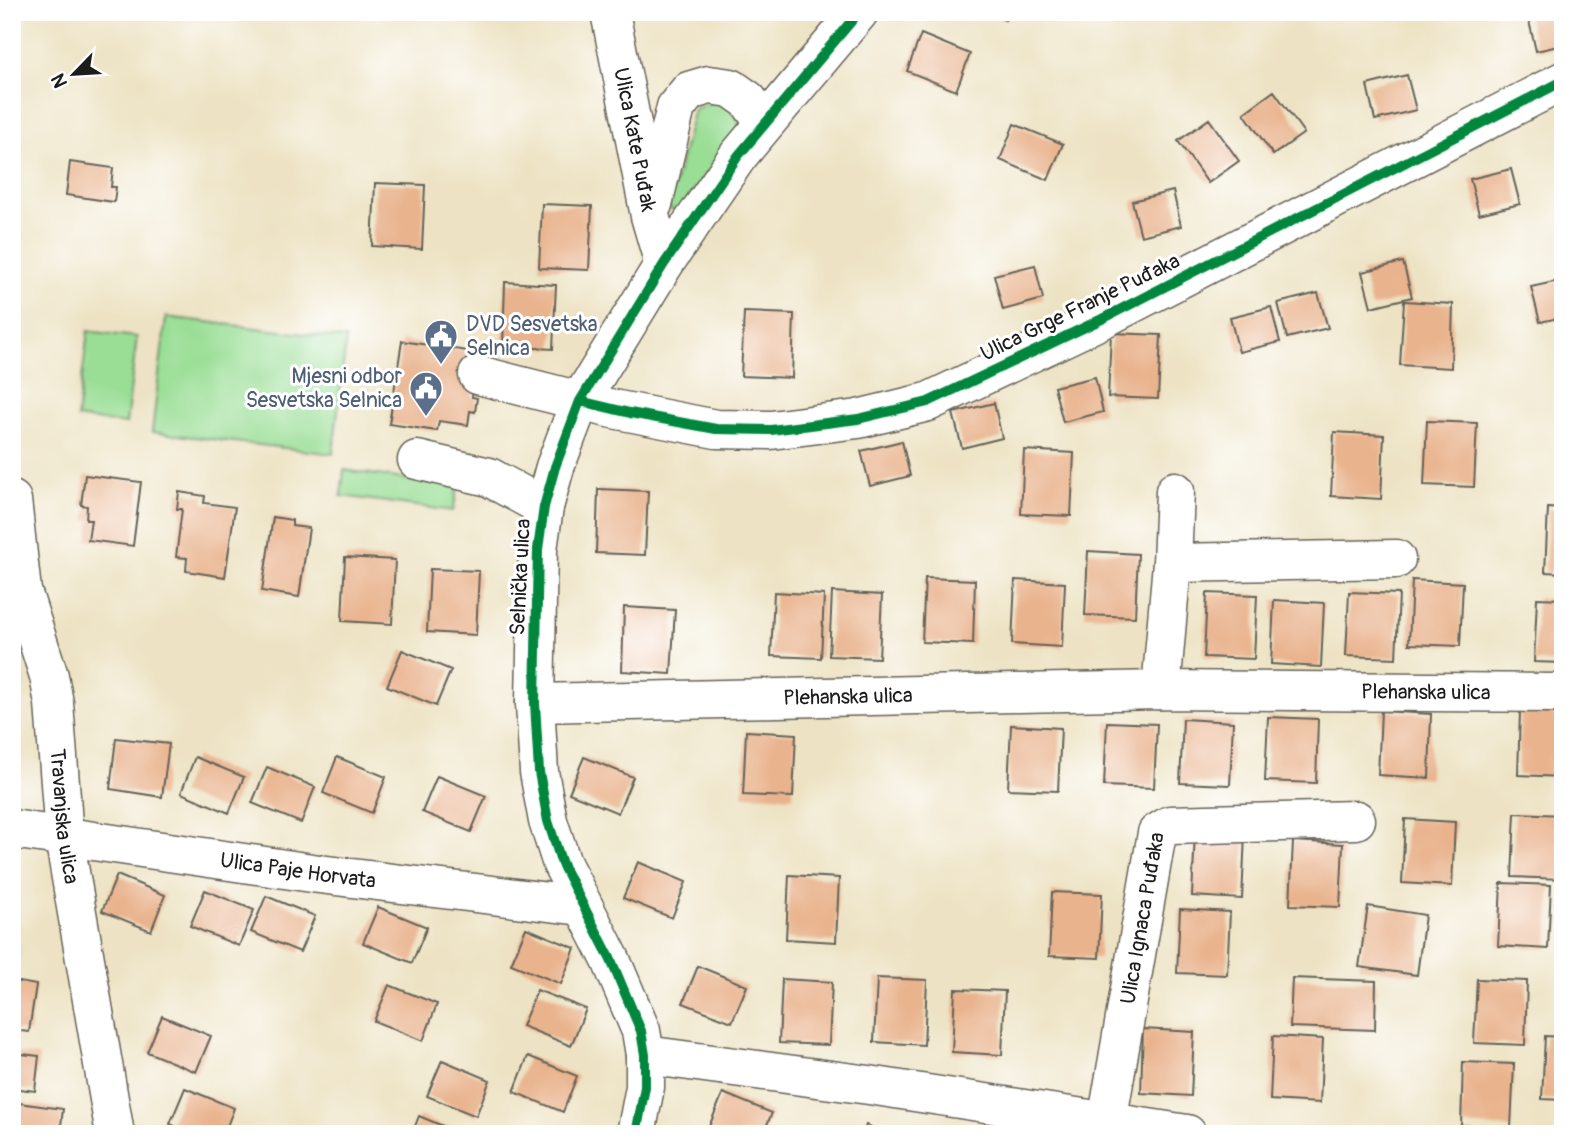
<svg xmlns="http://www.w3.org/2000/svg" width="1575" height="1146" font-family="Pangolin,sans-serif">
<style>
.green{fill:#9ade95;stroke:#5b7d58;stroke-width:2}
.building{fill:#e9b38d}
.lines{fill:none;stroke-linecap:round;stroke-linejoin:round}
.minor-casing{stroke:#656257;stroke-width:41}
.minor{stroke:#fff;stroke-width:38}
.cycleway-casing{stroke:#fff;stroke-width:15}
.cycleway{stroke:#00873e;stroke-width:10}
.labels{text-anchor:middle;stroke-width:6;stroke-linejoin:round;paint-order:stroke}
.street-label{font-size:21px;fill:#1c1c1c;stroke:#fff}
.service-label{font-size:21px;fill:#4e5e75;stroke:#fff;text-anchor:start}
</style>
<rect width="100%" height="100%" fill="#fff"/>
<filter id="ink" filterUnits="userSpaceOnUse"><feTurbulence type="fractalNoise" baseFrequency=".0143" numOctaves="2"/><feDisplacementMap in="SourceGraphic" scale="14" xChannelSelector="R" yChannelSelector="G"/><feConvolveMatrix kernelMatrix="1 2 1 2 8 2 1 2 1" color-interpolation-filters="sRGB"/></filter>
<filter id="wash" filterUnits="userSpaceOnUse"><feTurbulence type="fractalNoise" baseFrequency=".00686" numOctaves="4" result="noise"/><feDisplacementMap in="SourceGraphic" scale="28" xChannelSelector="R" yChannelSelector="G"/><feGaussianBlur stdDeviation="1.57" result="paint"/><feColorMatrix in="noise" values="0 0 0 0 0 0 0 0 0 0 0 0 0 0 0 0 0 1.4 0 .05"/><feComposite in="paint" operator="in"/></filter>
<g filter="url(#wash)">
<rect width="100%" height="100%" fill="#ede3c4"/>
<!-- green -->
<path class="green" d="M717 100 735 109 740 130 678 212 671 210 669 206 694 109Z
M166 317 346 339 333 454 152 432Z
M88 331 137 337 126 424 77 418Z
M344 470 458 487 453 511 341 496Z"/>
<g id="blocks">
<!-- building -->
<path class="building" d="M987 12H1008L1005 20Z
M1545 12H1563V45L1536 51 1528 17Z
M921 34 970 54 956 91 907 71Z
M1407 75 1416 110 1375 120 1367 85Z
M1274 91 1304 133 1273 155 1244 113Z
M1209 119 1239 161 1208 183 1178 141Z
M1014 124 1063 144 1048 180 1000 160Z
M70 162 113 168 111 187H116L114 202 66 195Z
M1511 169 1520 204 1479 214 1470 179Z
M375 183 425 185 422 249 372 246Z
M1173 191 1181 226 1141 236 1132 201Z
M542 204 592 206 589 270 539 268Z
M1403 262 1412 297 1371 307 1362 272Z
M1035 265 1043 299 1003 310 994 275Z
M1563 280V317L1540 322 1531 287Z
M505 282 556 285 553 349 503 346Z
M1318 293 1328 328 1287 338 1278 303Z
M1404 301 1453 304 1451 368 1400 365Z
M1271 307 1280 342 1239 352 1230 317Z
M744 312 794 314 792 378 741 376Z
M1111 333 1161 335 1158 399 1108 397Z
M402 341 474 352 469 383 474 384 472 397 477 398 475 412 470 411 468 425 439 421 437 431 389 424Z
M1095 377 1103 412 1063 422 1054 387Z
M994 403 1002 438 962 448 953 413Z
M1427 421 1477 423 1474 487 1424 485Z
M1334 432 1384 435 1381 499 1331 496Z
M902 441 910 476 870 486 861 451Z
M1024 450 1074 453 1071 516 1021 514Z
M85 475 141 482 133 546 88 540 91 520H86L87 506 81 505Z
M598 489 648 491 645 555 596 553Z
M179 492 205 496 204 503 235 507 225 577 186 571 187 558 176 557 182 509H177Z
M1548 508 1563 509V573L1545 572Z
M273 517 292 520V526L309 528 299 597 262 591Z
M1088 551 1138 554 1135 617 1085 615Z
M345 557 395 560 392 624 342 621Z
M430 569 479 571 476 635 427 632Z
M925 578 975 580 973 644 922 642Z
M1015 580 1065 583 1062 647 1012 644Z
M1412 580 1463 583 1460 646 1409 644Z
M774 592 824 595 821 658 771 656Z
M832 592 882 595 879 658 829 656Z
M1349 592 1399 594 1396 658 1346 656Z
M1207 593 1257 595 1254 659 1204 657Z
M1537 598 1563 599V663L1534 662Z
M1274 600 1324 603 1321 667 1271 664Z
M624 607 675 610 671 674 622 671Z
M402 650 451 670 436 706 387 686Z
M1381 711 1431 714 1429 778 1378 775Z
M1520 711 1563 713V777L1518 775Z
M1268 717 1318 719 1316 783 1265 781Z
M1183 719 1233 722 1230 785 1180 783Z
M1107 722 1157 724 1154 788 1104 786Z
M1011 725 1061 728 1058 791 1008 789Z
M746 731 796 734 793 797 743 795Z
M116 738 169 744 162 797 110 789Z
M195 757 244 777 229 813 181 793Z
M337 757 386 777 372 813 323 793Z
M584 757 633 777 618 813 569 793Z
M267 767 315 787 301 823 252 803Z
M437 776 486 796 471 832 422 812Z
M1515 813 1563 815V879L1512 877Z
M1405 819 1455 822 1452 886 1402 883Z
M1195 833 1245 835 1242 899 1192 896Z
M1293 841 1343 844 1340 907 1290 905Z
M638 862 686 882 672 918 623 898Z
M117 875 165 895 151 931 102 911Z
M789 875 839 878 836 942 786 939Z
M1501 883 1551 885 1548 949 1498 946Z
M205 890 254 910 239 946 190 926Z
M1052 892 1102 894 1099 958 1049 956Z
M266 896 315 916 300 952 251 932Z
M1368 906 1425 915 1417 975 1359 967Z
M378 907 427 927 412 963 363 943Z
M1180 909 1230 912 1227 975 1177 973Z
M526 928 575 948 561 984 511 964Z
M12 944H19L14 981 36 985 29 1032 12 1030Z
M698 966 747 986 732 1022 683 1003Z
M877 978 927 980 924 1045 874 1042Z
M1292 978 1376 981 1375 1030 1290 1027Z
M782 979 832 982 829 1045 779 1043Z
M1477 979 1527 981 1525 1045 1474 1043Z
M389 985 437 1004 423 1041 374 1021Z
M955 989 1005 991 1002 1055 952 1052Z
M537 990 586 1009 571 1046 522 1026Z
M162 1016 211 1036 196 1072 147 1052Z
M1143 1029 1194 1032 1191 1096 1141 1093Z
M1273 1036 1323 1039 1320 1103 1270 1100Z
M1545 1036 1563 1037V1100L1542 1099Z
M12 1053 39 1056 35 1091 12 1088Z
M528 1056 577 1076 563 1112 514 1092Z
M442 1060 490 1080 476 1116 427 1096Z
M1463 1062 1514 1064 1511 1128 1461 1125Z
M185 1088 234 1108 224 1134H194L170 1124Z
M723 1093 772 1113 763 1134H720L708 1129Z
M12 1102 63 1109 60 1134H12Z
M419 1116 462 1134H412Z
M866 1125 888 1134H862Z"/>
</g>
</g>
<g filter="url(#ink)">
<use href="#blocks" fill-opacity="0" stroke="#656257" stroke-width="2"/>
<g class="lines">
<defs>
<g id="minor">
<path id="s1" d="M610 12 650 216 664 264"/>
<path d="M653 204 676 107 689 91 709 85 731 88 748 100 765 123"/>
<path d="M478 375 608 408 716 429 771 430 858 419 928 402 1102 319 1563 81"/>
<path d="M417 460 489 477 544 507"/>
<path id="s2" d="M12 500 22 591 49 676 54 703 64 837 115 1134"/>
<path d="M1172 563 1396 559"/>
<path d="M1161 690 1172 563 1175 491"/>
<path id="s3" d="M535 703 1161 690 1563 693"/>
<path id="s4" d="M12 829 319 874 582 906"/>
<path d="M645 1055 869 1085 1187 1134"/>
<path d="M636 1134 645 1087V1055L641 1031 611 960 562 864 548 821 539 772 535 703 538 549 544 507 555 467 580 401 664 264 738 156 859 12"/>
<path id="s5" d="M1105 1134 1157 833 1170 825 1356 820"/>
</g>
</defs>
<!-- minor casing -->
<use href="#minor" class="minor-casing"/>
<!-- minor -->
<use href="#minor" class="minor"/>
<defs>
<path id="cycleway" d="M580 401 630 413 716 429 771 430 858 419 928 402 1102 319 1563 81
M636 1134 645 1087V1055L641 1031 611 960 562 864 548 821 539 772 535 703 538 549 544 507 555 467 580 401 664 264 738 156 859 12"/>
</defs>
<!-- cycleway casing -->
<use href="#cycleway" class="cycleway-casing"/>
<!-- cycleway -->
<use href="#cycleway" class="cycleway"/>
</g>
</g>
<!-- icons -->
<defs>
<symbol id="civic-pin" viewBox="-11 -11 22 30"><path d="M0 17L-7.5 6A9.5 9.5 0 1 1 7.5 6Z" fill="#5c6f8a" stroke="#fff"/><path d="M-.6-6.5H3V-4.5H.6V-3L4-1V1h2V6H-6V1h2V-1L-.6-3ZM-1.2 2.5V6h2.4V2.5Z" fill="#fff"/></symbol>
</defs>
<g fill-rule="evenodd">
<use href="#civic-pin" x="422" y="317" width="38" height="52"/>
<use href="#civic-pin" x="407" y="369" width="38" height="52"/>
</g>
<g class="labels">
<!-- street labels -->
<g class="street-label">
<text dy="7" stroke="none"><textPath href="#s1" startOffset="130">Ulica Kate Puđak</textPath></text>
<text transform="translate(1080 307) rotate(-26)" y="7">Ulica Grge Franje Puđaka</text>
<text transform="translate(520 577) rotate(-87)" y="7">Selnička ulica</text>
<text dy="7" stroke="none"><textPath href="#s3" startOffset="891">Plehanska ulica</textPath></text>
<text dy="7" stroke="none"><textPath href="#s3" startOffset="313">Plehanska ulica</textPath></text>
<text dy="7" stroke="none"><textPath href="#s2" startOffset="322">Travanjska ulica</textPath></text>
<text dy="7" stroke="none"><textPath href="#s4" startOffset="289">Ulica Paje Horvata</textPath></text>
<text dy="7" stroke="none"><textPath href="#s5" startOffset="219">Ulica Ignaca Puđaka</textPath></text>
</g>
<!-- service labels -->
<g class="service-label">
<text x="466" y="331">DVD Sesvetska<tspan x="466" dy="24">Selnica</tspan></text>
<text x="402" y="383" text-anchor="end">Mjesni odbor<tspan x="402" dy="24">Sesvetska Selnica</tspan></text>
</g>
</g>
<!-- margin -->
<rect width="1575" height="1146" fill="none" stroke="#fff" stroke-width="42"/>
<!-- north arrow -->
<g transform="translate(74 74) rotate(245)" stroke="#ffffff" stroke-width="5" paint-order="stroke">
<path d="M0-5L12 26L0 18L-12 26Z" fill="#1c1c1c"/>
<text y="-10" font-size="19" font-weight="bold" text-anchor="middle" fill="#1c1c1c">N</text>
</g>
</svg>
